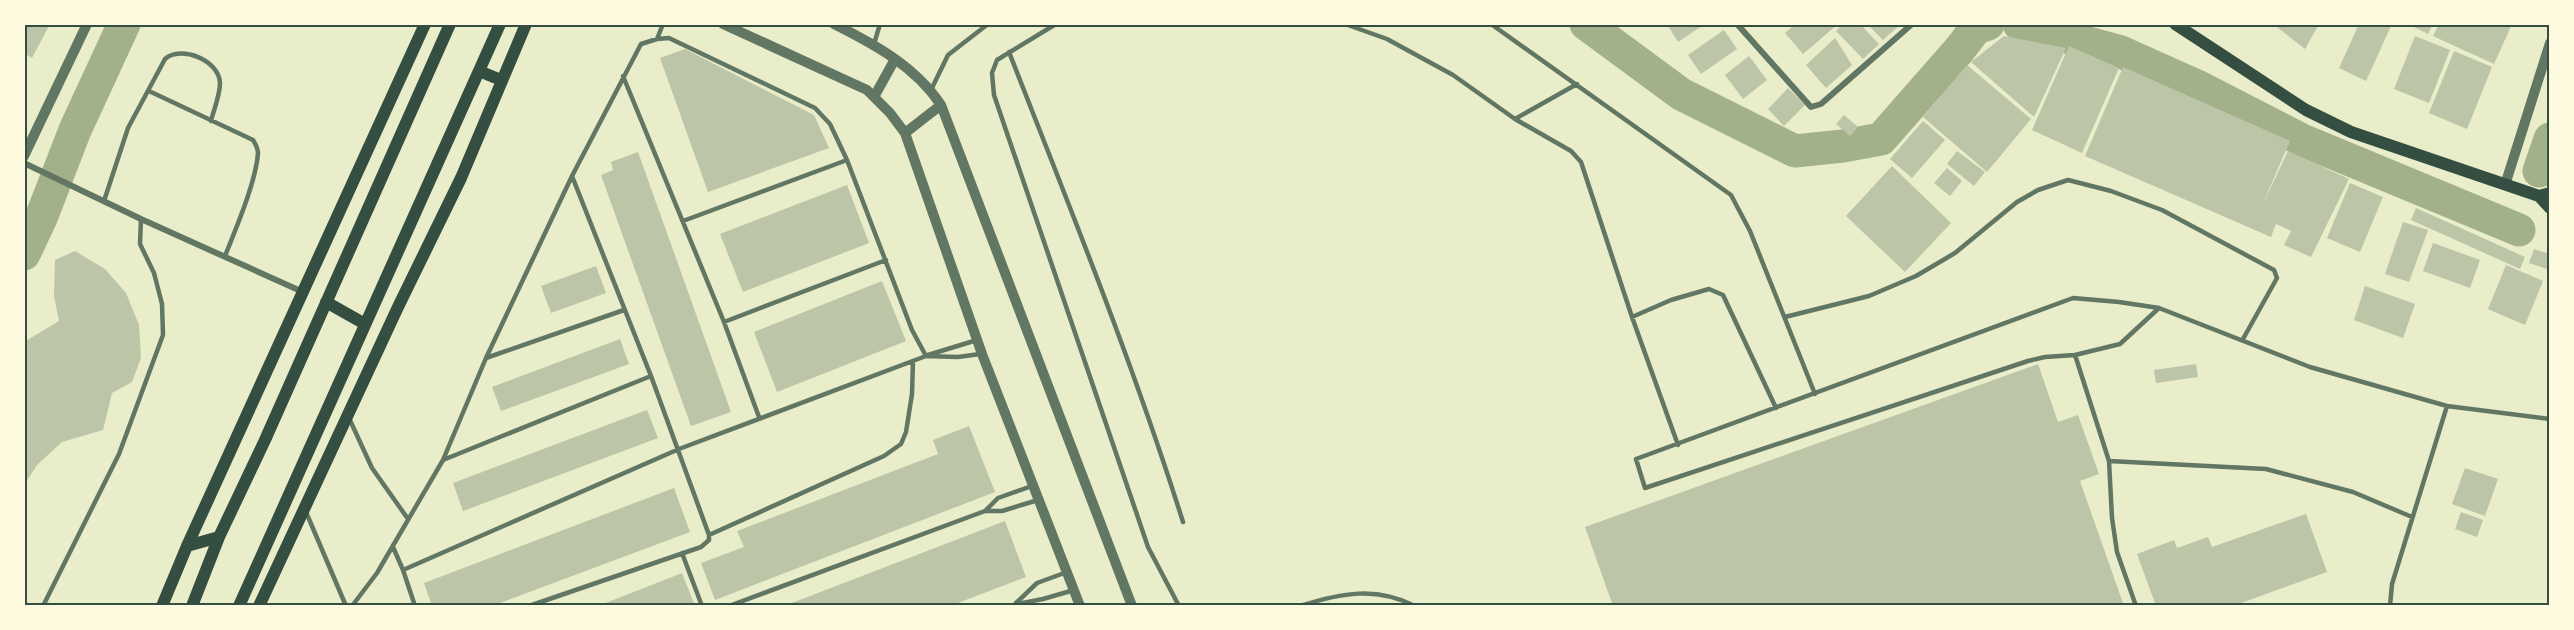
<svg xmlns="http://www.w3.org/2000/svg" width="2574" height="630" font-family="'IBM Plex Serif',serif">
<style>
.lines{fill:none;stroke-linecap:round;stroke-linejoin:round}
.river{stroke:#a3b18a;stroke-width:33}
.building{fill:#bcc5a7}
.service{stroke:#617663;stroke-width:4.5}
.minor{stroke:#617663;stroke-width:6}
.tertiary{stroke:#617663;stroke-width:10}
.secondary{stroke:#344e41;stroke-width:12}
.neatline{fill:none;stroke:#344e41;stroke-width:2}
</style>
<rect width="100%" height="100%" fill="#e9edc9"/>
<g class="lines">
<!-- river -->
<path class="river" d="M1586 24 1681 94 1795 151 1843 146 1881 139 1960 49 1976 28 1988 24
M2019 24 2121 52 2197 86 2302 140 2519 230
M2539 171 2550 139
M24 254 41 218 75 130 124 24"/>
</g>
<!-- building -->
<path class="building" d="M24 24H50L32 58 24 53Z
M1667 24H1705L1678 42Z
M1795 24H1838L1803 54 1785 33Z
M1843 24H1860L1879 44 1863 59 1836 31Z
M1867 24H1901L1883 40Z
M2273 24H2319L2305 49Z
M2359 24H2392L2366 81 2339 68Z
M2408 24H2433L2428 34Z
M2439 24H2512L2494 64 2433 36Z
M1724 30 1737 49 1701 74 1688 55Z
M2004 36 2066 48 2034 117 1971 62Z
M2415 36 2450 50 2429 103 2394 89Z
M1835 38 1852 65 1826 88 1806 65Z
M2069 46 2119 68 2082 153 2032 130Z
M685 49 814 115 829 148 708 192 660 58Z
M2454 51 2492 67 2467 129 2429 113Z
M1749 56 1767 80 1743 99 1725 75Z
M1967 65 2031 119 1987 172 1923 117Z
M2123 67 2290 141 2261 208 2288 151 2349 179 2311 257 2284 245 2291 231 2276 224 2271 237 2085 156Z
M1788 88 1805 105 1784 126 1768 109Z
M1844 115 1858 127 1850 136 1836 124Z
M1923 121 1945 140 1912 178 1890 159Z
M1957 151 1985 172 1974 186 1947 164Z
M638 152 731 412 691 426 601 175 613 170 611 162Z
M1892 166 1951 223 1905 272 1846 216Z
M1947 168 1962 181 1950 196 1934 183Z
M2350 183 2383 197 2360 252 2327 238Z
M847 185 869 243 743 292 720 234Z
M2416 208 2525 257 2520 269 2411 220Z
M2403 222 2428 230 2409 282 2385 274Z
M2433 243 2480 260 2470 288 2423 271Z
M2534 249 2550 254V270L2529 263Z
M75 251 105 269 126 293 139 325 141 358 132 382 112 393 103 430 62 442 37 465 24 485V342L59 321 54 296 55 260Z
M2506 265 2543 281 2525 325 2488 309Z
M596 266 606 293 551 313 541 286Z
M882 281 906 341 777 392 754 332Z
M2365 286 2415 304 2403 338 2354 320Z
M620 339 629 364 501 411 492 387Z
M2038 364 2058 422 2078 415 2099 474 2080 481 2124 606H1613L1585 527Z
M2196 364 2198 377 2156 383 2154 370Z
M647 410 658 438 463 511 453 483Z
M969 426 995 492 715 600 701 563 744 547 737 531 938 454 933 440Z
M2465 468 2498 479 2485 516 2452 504Z
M674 488 690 532 492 606H432L424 583Z
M2461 512 2483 520 2477 537 2455 529Z
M2306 514 2327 572 2233 606H2156L2137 554 2174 540 2177 548 2208 537 2212 547Z
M1005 521 1026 577 950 606H784Z
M682 573 695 606H598Z"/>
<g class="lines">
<!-- service -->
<path class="service" d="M1056 24 997 60 992 73 994 95 1148 547 1179 606
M1345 24 1387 39 1453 75 1515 119 1571 151 1581 162 1632 317 1671 300 1709 289 1723 295 1776 408
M1491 24 1731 195 1750 231 1815 394
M657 39 663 24
M874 44 880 24
M1009 52C1070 208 1133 363 1183 522
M623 76 724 322 759 417
M931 90 948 55 988 24
M149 91 253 140C256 145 258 148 258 153 256 182 236 228 225 256
M1515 119 1577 84
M104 201 128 128 165 59C181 45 219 60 220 83 220 95 214 109 211 121
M683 221 847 160
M2159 308 2120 344 2075 355 2045 357 2028 361 1645 488 1636 459 2073 298 2119 302 2159 308 2310 367 2447 406 2550 419
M1632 317 1678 445
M1785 317 1869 296 1916 276 1955 253 2017 202 2038 190 2068 180 2111 191 2162 210 2274 270 2277 278 2243 339
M724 322 886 260
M928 355 977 340
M2075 355 2109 461 2112 518 2117 552 2136 606
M926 356 958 357 980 354
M486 358 624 310
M349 418 372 468 408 519
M443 460 651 376
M2109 461 2266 469 2353 492 2412 517
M985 511 998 498 1032 486
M306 512 346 606
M709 535 884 456 901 444 906 432 912 394 913 361
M393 547 403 570 415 606
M682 553 702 606
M1016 603 1037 583 1067 572
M43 606 119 454 163 335 162 304 154 273 140 244 141 219
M352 606 377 573 443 460 486 358 572 176 641 44 657 39 669 38 815 108 830 124 847 160 912 330 926 356 679 449 403 570
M529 606 701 547 709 540V535L651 376 572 176
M729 606 985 511H1002L1038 500
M1007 606 1043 599 1074 590
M1300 606C1341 593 1376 586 1415 606
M2390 606 2392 584 2447 406"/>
<!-- minor -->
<path class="minor" d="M1737 24 1811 107 1821 104 1912 24
M24 163 141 219 303 292"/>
<!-- tertiary -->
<path class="tertiary" d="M723 24 867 90 890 113 905 133 982 354 1080 606
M834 24C874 44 915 66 941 105L1132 606
M874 97 895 59
M905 133 941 105
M24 156 87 24
M2505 185 2550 43"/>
<!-- secondary -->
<path class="secondary" d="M2175 24 2306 110 2351 132 2539 196
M479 71 501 80
M2539 196 2550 208
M2539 196 2550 193
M326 302 365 324
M187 546 219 537
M162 606 187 546 425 24
M192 606 219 537 265 440 450 24
M239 606 500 24
M259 606 398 307 461 178 526 24"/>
</g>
<!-- border -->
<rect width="2574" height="630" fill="none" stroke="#fefae0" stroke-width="51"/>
<rect x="26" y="26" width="2522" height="578" class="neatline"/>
</svg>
